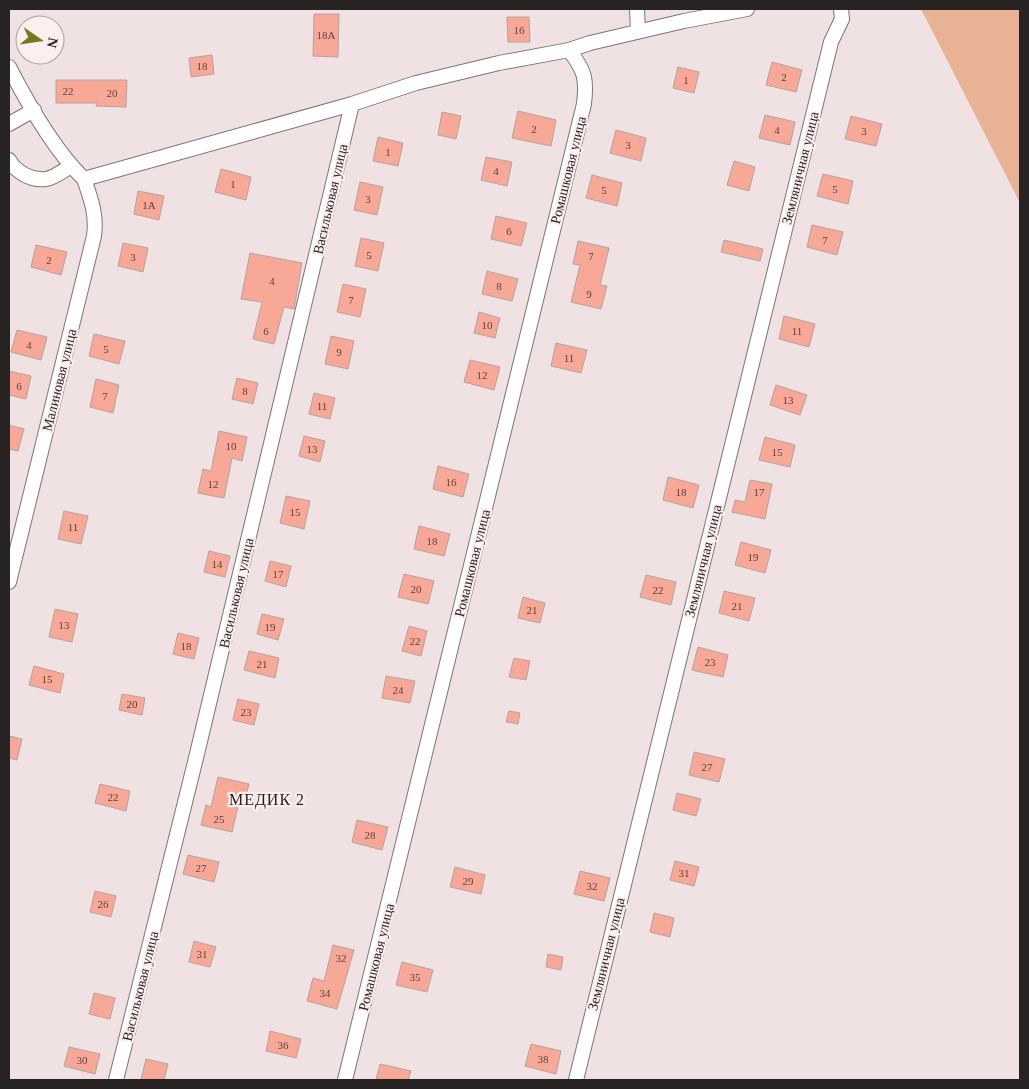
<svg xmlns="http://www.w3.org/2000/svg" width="1029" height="1089" font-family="'Times New Roman',serif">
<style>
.green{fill:#e8b394}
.building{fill:#f8a897;stroke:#b1a4a1}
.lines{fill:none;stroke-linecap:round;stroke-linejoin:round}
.minor-casing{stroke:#807374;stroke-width:16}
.minor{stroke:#fff;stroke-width:14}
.labels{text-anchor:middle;stroke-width:4.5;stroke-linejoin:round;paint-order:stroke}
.number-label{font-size:11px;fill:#5c4440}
.street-label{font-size:14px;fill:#282323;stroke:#fdeeef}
.quarter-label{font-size:16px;letter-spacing:1px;fill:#282323;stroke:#fdeeef}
</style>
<rect width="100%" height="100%" fill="#f0e1e2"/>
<!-- green -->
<path class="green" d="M921 9H1020V203Z"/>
<!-- building -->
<path class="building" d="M314 14H339L338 57 313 56Z
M507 17H529L530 42H508Z
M212 55 214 74 191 77 189 58Z
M772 62 802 70 796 92 766 85Z
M678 67 699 72 694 93 673 88Z
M56 80H127L126 107 96 106 97 103H56Z
M518 111 556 120 551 146 512 138Z
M442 112 461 116 456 139 438 135Z
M765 115 795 122 790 145 759 138Z
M851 116 882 124 876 146 845 139Z
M616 130 646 138 641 161 610 153Z
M378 137 403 143 398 166 373 161Z
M486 157 512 162 507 186 481 180Z
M734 161 755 167 749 191 727 185Z
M221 169 251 177 246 200 215 192Z
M823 174 853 181 848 204 817 196Z
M592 175 622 183 617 206 586 198Z
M360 182 383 187 377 215 354 210Z
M138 191 164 196 159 220 134 214Z
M496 216 527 223 521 246 491 239Z
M812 225 843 232 837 255 807 247Z
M361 238 384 243 378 271 355 266Z
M724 240 763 249 760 261 721 252Z
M578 241 609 248 600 285 607 286 601 309 571 302 580 265 573 264Z
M123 243 148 248 143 272 118 266Z
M36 245 67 252 61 275 31 267Z
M250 253 302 263 294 309 284 307 274 344 253 339 262 302 241 299Z
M487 271 518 279 512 301 482 294Z
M343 284 366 289 360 317 337 312Z
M479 312 500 318 495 338 474 333Z
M784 316 815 324 809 347 779 339Z
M17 330 47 337 41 360 11 352Z
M94 334 125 341 119 364 89 356Z
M331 336 354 341 348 369 325 364Z
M556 343 587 350 581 373 551 366Z
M470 360 500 367 494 390 464 382Z
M9 371 31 376 26 399 9 395Z
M237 378 258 383 253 404 232 399Z
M96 379 119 385 113 413 90 407Z
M776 385 807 395 800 415 770 405Z
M314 393 335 398 330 419 309 414Z
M9 425 24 429 18 451 9 449Z
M219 431 247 437 242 461 232 458 224 498 198 493 203 469 211 471Z
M304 436 325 441 320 462 299 456Z
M765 437 795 445 790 467 759 460Z
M438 466 469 474 463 497 433 489Z
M668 477 699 485 693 508 663 500Z
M750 480 772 484 765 519 732 512 735 500 745 502Z
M286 496 310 501 304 529 280 523Z
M64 511 88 516 81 544 58 539Z
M419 526 450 534 444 556 414 549Z
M741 542 771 550 765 573 735 565Z
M209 551 230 556 225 577 204 572Z
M270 561 291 566 286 587 265 581Z
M404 574 434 581 428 604 398 597Z
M646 575 676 582 671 605 640 597Z
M724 591 755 598 749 621 719 613Z
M523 597 545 603 540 623 518 618Z
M55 609 78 614 72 642 49 637Z
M262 614 284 619 278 640 257 634Z
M409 626 427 631 421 656 402 651Z
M178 633 199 638 194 659 173 654Z
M698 647 728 655 723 677 692 670Z
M249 651 279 658 275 678 244 670Z
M514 658 530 661 526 680 509 677Z
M34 666 64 674 60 693 29 685Z
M386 676 415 681 410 703 382 698Z
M122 694 145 698 142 715 119 710Z
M238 699 259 704 254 725 233 720Z
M509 711 520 713 518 724 506 722Z
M9 736 22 739 17 760 9 758Z
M694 752 725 759 719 782 689 775Z
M218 777 249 784 244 803 239 802 232 832 201 825 206 805 211 807Z
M100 784 130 791 126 811 95 803Z
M677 793 701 799 696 816 673 810Z
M357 820 388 827 382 850 352 842Z
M188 855 219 862 214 882 183 874Z
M675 861 699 867 694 886 670 880Z
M455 867 485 875 481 894 450 887Z
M580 871 610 878 604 901 574 894Z
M95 891 116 896 111 917 90 912Z
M654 913 674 918 670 937 650 932Z
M194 941 216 947 210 967 189 962Z
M333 945 354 950 337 1009 307 1001 313 978 324 981Z
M548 954 563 957 561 970 546 967Z
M402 962 433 970 427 992 396 985Z
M94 993 115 998 110 1019 89 1014Z
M270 1031 301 1039 296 1058 266 1051Z
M531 1044 561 1051 556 1074 525 1066Z
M69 1047 100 1054 95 1074 64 1066Z
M146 1059 168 1064 164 1080H141Z
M380 1064 411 1071 408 1080H376Z"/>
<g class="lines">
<defs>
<path id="minor" d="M637 9 638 31
M9 67C28 104 54 150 84 179L352 104 416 83 499 63 569 50 590 43 684 21 747 9
M9 124 34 110
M9 160C16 172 31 181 46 179 54 178 64 170 71 166
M9 582 94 236C97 215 91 199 84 179
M116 1080 196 758 352 104
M345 1080 584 104C587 79 585 71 569 50
M576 1080 831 42 842 19 841 9"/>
</defs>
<!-- minor casing -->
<use href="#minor" class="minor-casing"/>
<!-- minor -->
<use href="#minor" class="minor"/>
</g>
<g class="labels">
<!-- number labels -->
<g class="number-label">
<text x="519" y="34">16</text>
<text x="326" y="39">18А</text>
<text x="202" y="70">18</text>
<text x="784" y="81">2</text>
<text x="686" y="84">1</text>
<text x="68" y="95">22</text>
<text x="112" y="97">20</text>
<text x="534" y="133">2</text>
<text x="777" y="134">4</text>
<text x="864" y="135">3</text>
<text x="628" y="149">3</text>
<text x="388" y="156">1</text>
<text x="496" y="175">4</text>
<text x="233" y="188">1</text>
<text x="835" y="193">5</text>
<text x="604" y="194">5</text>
<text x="368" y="203">3</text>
<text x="149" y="209">1А</text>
<text x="509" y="235">6</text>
<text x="825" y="244">7</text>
<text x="369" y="259">5</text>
<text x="591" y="260">7</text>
<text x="133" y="261">3</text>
<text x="49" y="264">2</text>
<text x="272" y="285">4</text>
<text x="499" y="290">8</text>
<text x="589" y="298">9</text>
<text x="351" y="304">7</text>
<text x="487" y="329">10</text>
<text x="266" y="335">6</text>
<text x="797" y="335">11</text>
<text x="29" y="349">4</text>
<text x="106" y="353">5</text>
<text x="339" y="356">9</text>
<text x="569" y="362">11</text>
<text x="482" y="379">12</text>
<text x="19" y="390">6</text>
<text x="245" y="395">8</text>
<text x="105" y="400">7</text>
<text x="788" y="404">13</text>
<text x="322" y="410">11</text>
<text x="231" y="450">10</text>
<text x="312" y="453">13</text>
<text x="777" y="456">15</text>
<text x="451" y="486">16</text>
<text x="213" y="488">12</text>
<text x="681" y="496">18</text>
<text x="759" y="496">17</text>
<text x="295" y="516">15</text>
<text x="73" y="531">11</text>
<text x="432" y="545">18</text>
<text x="753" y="561">19</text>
<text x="217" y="568">14</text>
<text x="278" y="578">17</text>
<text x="416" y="593">20</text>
<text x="658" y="594">22</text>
<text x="737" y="610">21</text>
<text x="532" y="614">21</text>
<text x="64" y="629">13</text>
<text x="270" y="631">19</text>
<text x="415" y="645">22</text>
<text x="186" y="650">18</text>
<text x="710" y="666">23</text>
<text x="262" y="668">21</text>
<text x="47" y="683">15</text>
<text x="398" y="694">24</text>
<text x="132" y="708">20</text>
<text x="246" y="716">23</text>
<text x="707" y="771">27</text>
<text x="113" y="801">22</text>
<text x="219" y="823">25</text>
<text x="370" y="839">28</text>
<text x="201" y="872">27</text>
<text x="684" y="877">31</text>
<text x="468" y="885">29</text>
<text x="592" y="890">32</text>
<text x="103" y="908">26</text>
<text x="202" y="958">31</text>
<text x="341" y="962">32</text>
<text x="415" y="981">35</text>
<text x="325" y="997">34</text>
<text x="283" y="1049">36</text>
<text x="543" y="1063">38</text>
<text x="82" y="1064">30</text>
</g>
<!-- street labels -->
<g class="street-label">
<text transform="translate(800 168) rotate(-76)" y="5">Земляничная улица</text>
<text transform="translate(568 170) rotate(-76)" y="5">Ромашковая улица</text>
<text transform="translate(330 199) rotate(-77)" y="5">Васильковая улица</text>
<text transform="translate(59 380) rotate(-76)" y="5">Малиновая улица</text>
<text transform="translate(703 561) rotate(-76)" y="5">Земляничная улица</text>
<text transform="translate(472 563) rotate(-76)" y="5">Ромашковая улица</text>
<text transform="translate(236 593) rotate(-77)" y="5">Васильковая улица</text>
<text transform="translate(606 954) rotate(-76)" y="5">Земляничная улица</text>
<text transform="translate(376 957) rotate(-76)" y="5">Ромашковая улица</text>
<text transform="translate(140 986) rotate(-76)" y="5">Васильковая улица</text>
</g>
<!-- quarter labels -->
<g class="quarter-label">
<text x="267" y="805">МЕДИК 2</text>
</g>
</g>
<!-- border -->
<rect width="1029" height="1089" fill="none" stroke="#282323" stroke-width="20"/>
<!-- north arrow -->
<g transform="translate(40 40) rotate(103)"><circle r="24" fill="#fdeeef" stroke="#a89d9d"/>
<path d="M0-4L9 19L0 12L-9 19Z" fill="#78781f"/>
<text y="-8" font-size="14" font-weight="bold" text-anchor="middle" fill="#282323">N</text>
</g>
</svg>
